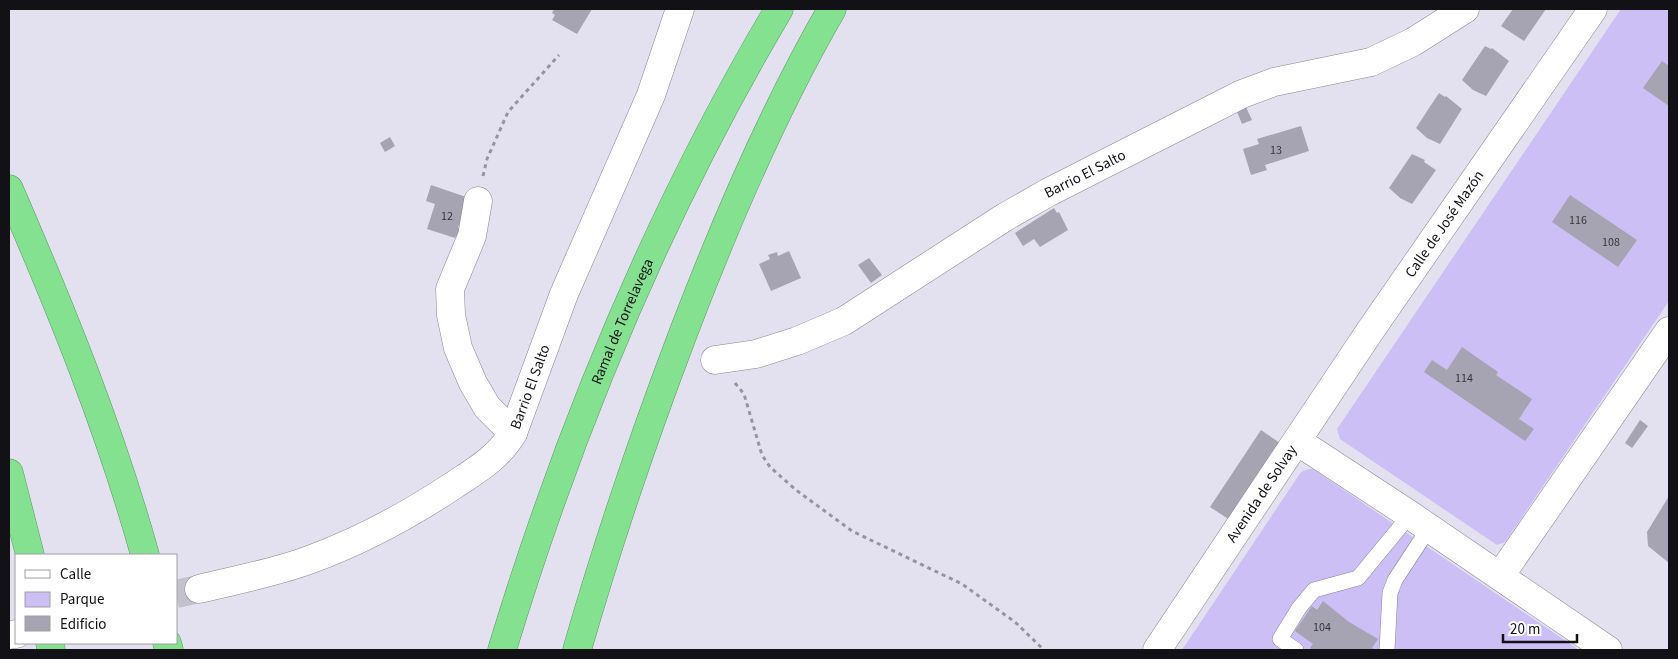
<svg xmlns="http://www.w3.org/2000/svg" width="1678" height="659" font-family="'Source Sans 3',sans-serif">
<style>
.green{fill:#ccbff6}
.building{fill:#a6a3b2}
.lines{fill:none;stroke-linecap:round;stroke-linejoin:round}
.minor-tunnel{stroke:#c4c1ce;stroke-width:28;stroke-dasharray:28 14;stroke-linecap:butt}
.service-casing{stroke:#888694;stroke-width:16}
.minor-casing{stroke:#888694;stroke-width:29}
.motorway-casing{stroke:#5c9865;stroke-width:29}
.path{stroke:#9794a0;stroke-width:3;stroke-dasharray:4 4;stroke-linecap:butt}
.service{stroke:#fff;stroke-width:15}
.minor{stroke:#fff;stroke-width:28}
.motorway{stroke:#84e190;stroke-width:28}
.labels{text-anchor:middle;stroke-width:4;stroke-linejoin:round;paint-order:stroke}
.number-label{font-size:12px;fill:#37363d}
.street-label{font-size:15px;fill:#121116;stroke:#fff}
</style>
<rect width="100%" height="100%" fill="#e3e0ef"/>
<!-- green -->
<path class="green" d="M1621 9H1669V301L1505 542 1497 545 1340 439 1337 429Z
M1309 469H1313L1579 650H1182L1301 472Z"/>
<!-- building -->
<path class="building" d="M554 9H592L577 34 552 20 555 15 552 13Z
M1513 9H1546L1524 41 1501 26Z
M1485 46 1491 49 1492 48 1509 61 1486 96 1473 90 1462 80Z
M1662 61 1669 66V106L1643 88Z
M1439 93 1445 97 1446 96 1462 109 1440 144 1427 138 1416 128Z
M1245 105 1252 120 1242 124 1236 109Z
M1301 126 1309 151 1265 165 1267 170 1251 175 1243 149 1259 144 1257 139Z
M390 137 395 146 385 152 380 143Z
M1412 154 1425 160 1424 162 1436 170 1412 204 1400 198 1389 188Z
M431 185 469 198 458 228 463 230 461 238 456 236 455 238 427 229 435 204 426 201Z
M1570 195 1637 240 1618 267 1552 222Z
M1054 208 1057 213 1059 212 1068 230 1040 247 1034 239 1023 246 1015 233Z
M789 251 801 278 771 291 759 264 770 259 768 255 777 252 778 256Z
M869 258 882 275 871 283 858 265Z
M1462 347 1498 372 1496 375 1532 399 1519 419 1534 429 1525 441 1424 372 1432 360 1447 370Z
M1640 420 1648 426 1632 448 1625 443Z
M1261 430 1283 445 1233 522 1210 507Z
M1669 496V563L1648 546 1647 532Z
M1323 601 1349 622 1378 639 1372 648 1376 650H1313L1310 648 1313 644 1295 631 1312 606 1317 610Z"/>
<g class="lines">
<!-- minor-tunnel -->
<path class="minor-tunnel" d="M176 594 199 589"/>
<defs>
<path id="service" d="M1296 650 1280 639 1299 608 1314 590 1358 578 1410 515
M1387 650 1390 593 1395 580 1429 528"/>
<g id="minor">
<path d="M478 201 472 236 450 289 451 315 458 348 473 383 487 407 513 433"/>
<path id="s1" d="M715 360 756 354 797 341 844 321 1005 217 1049 192 1242 94 1274 82 1371 62 1413 42 1465 9"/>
<path d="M1297 441 1410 515 1608 650"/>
<path d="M1500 576 1669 331"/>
<path id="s2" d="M199 589C236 580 274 573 309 560 361 541 409 515 454 485 477 470 499 457 513 433L564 294 651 95 680 9"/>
<path d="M9 635 16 634"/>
<path id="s3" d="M1157 650 1370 331 1593 9"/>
</g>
<g id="motorway">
<path d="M9 189C61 309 110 429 145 555"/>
<path d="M9 473 30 555"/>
<path d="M50 643 51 650"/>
<path d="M167 643 169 650"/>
<path id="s4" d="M502 650C569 429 661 208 779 9"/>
<path d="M577 650C608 542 644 436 684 331 726 221 773 111 832 9"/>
</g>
</defs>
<!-- service casing -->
<use href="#service" class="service-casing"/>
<!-- minor casing -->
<use href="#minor" class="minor-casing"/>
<!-- motorway casing -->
<use href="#motorway" class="motorway-casing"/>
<!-- path -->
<path class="path" d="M483 176 487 159 508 112 559 55
M735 383 744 394 762 455 770 467 796 490 852 531 962 584 1015 622 1044 650"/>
<!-- service -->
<use href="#service" class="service"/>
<!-- minor -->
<use href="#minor" class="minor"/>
<!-- motorway -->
<use href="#motorway" class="motorway"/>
</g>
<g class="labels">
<!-- number labels -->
<g class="number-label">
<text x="1276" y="154">13</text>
<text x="447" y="220">12</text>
<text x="1578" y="224">116</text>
<text x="1611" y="246">108</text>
<text x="1464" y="382">114</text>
<text x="1322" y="631">104</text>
</g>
<!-- street labels -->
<g class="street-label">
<text dy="5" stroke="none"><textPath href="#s1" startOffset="418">Barrio El Salto</textPath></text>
<text dy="5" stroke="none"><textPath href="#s3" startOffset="514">Calle de José Mazón</textPath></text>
<text dy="5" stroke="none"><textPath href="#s4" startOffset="350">Ramal de Torrelavega</textPath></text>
<text dy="5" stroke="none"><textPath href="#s2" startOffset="406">Barrio El Salto</textPath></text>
<text dy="5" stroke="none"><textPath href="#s3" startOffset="188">Avenida de Solvay</textPath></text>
</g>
</g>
<!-- border -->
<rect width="1678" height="659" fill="none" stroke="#121116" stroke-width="20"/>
<!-- legend -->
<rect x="15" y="554" width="162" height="90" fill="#ffffff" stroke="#a0a0a2"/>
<rect x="25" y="570" width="25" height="8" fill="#ffffff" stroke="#a0a0a2"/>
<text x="60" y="579" font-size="15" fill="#121116">Calle</text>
<rect x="25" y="592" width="25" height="15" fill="#ccbff6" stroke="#a0a0a2"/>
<text x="60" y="604" font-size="15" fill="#121116">Parque</text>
<rect x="25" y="616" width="25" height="15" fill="#a6a3b2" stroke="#a0a0a2"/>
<text x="60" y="629" font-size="15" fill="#121116">Edificio</text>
<!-- scale -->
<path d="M1503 634v8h74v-8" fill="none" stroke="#121116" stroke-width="2.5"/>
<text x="1510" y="634" font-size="15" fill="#121116" stroke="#ffffff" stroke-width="4" paint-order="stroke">20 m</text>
</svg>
